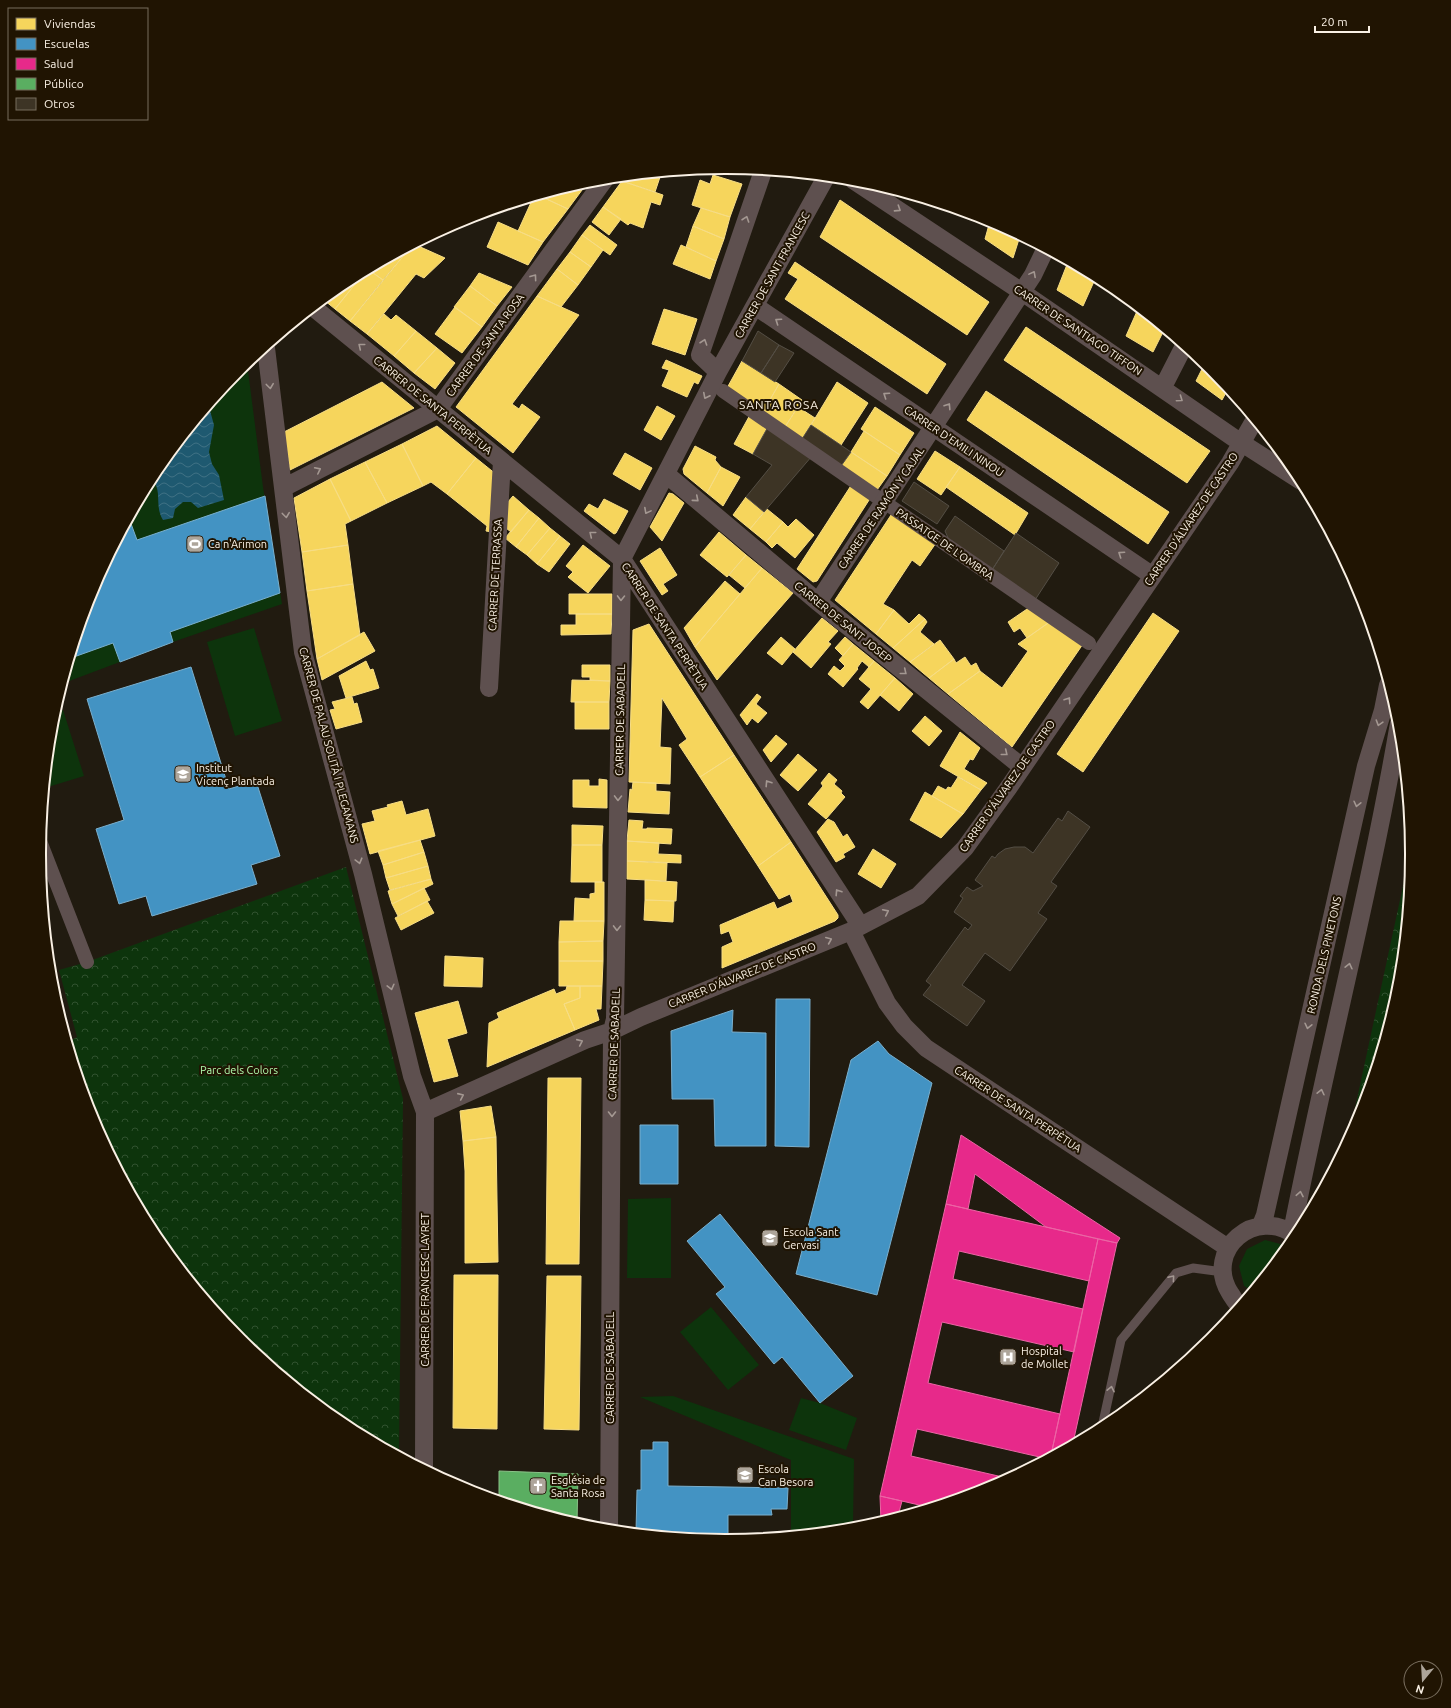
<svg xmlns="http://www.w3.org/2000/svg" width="1451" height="1708" font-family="Ubuntu,sans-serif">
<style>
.green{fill:#0d340c}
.forest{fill:url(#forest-crowns)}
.water{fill:url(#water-waves)}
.homes{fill:#f6d55c;stroke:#f7dd85}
.schools{fill:#4393c3;stroke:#7aafcd}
.health{fill:#e7298a;stroke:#ec65a5}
.public{fill:#5aae61;stroke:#8ac288}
.building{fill:#3d3425;stroke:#544e45}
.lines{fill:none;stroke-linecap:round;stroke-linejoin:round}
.service{stroke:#5e504f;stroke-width:9}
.pedestrian{stroke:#5e504f;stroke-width:14}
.minor{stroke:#5e504f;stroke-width:18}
.oneway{stroke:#a49892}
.labels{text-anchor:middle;stroke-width:4;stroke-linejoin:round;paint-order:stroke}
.street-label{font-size:11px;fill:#f9f0e4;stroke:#201402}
.poi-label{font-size:11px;fill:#f9f0e4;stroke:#201402;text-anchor:start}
.park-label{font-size:11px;fill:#b0fbad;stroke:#201402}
.neighbourhood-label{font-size:12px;letter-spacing:1px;fill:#f9f0e4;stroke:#201402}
.rim{fill:none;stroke:#f9f0e4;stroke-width:2}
</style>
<defs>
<pattern id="forest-crowns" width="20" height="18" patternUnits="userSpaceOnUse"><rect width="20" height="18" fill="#0d340c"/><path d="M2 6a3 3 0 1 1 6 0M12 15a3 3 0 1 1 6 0" fill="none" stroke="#31522f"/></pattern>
<pattern id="water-waves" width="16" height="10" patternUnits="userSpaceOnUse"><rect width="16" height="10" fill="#1e5970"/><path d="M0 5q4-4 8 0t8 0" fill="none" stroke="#3f7184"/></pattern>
</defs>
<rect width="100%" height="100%" fill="#211b10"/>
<!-- green -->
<path class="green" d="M247 363 263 487 282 604 173 642 64 683 91 591 155 472 240 368Z
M254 628 282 721 235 736 207 642Z
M63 710 84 776 48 787 46 781 52 720 55 712Z
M671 1198V1278H627L628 1199Z
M1265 1240 1284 1245 1286 1248 1251 1290 1244 1286 1239 1266 1247 1249Z
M711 1307 759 1365 728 1390 680 1332Z
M673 1396 854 1459 853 1528 791 1534V1460L640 1397Z
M801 1398 820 1403 857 1418 846 1450 789 1430Z"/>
<!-- forest -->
<path class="forest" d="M1411 849 1399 988 1360 1117 1349 1136Z
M346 867 403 1099 399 1454 344 1425 240 1339 155 1235 91 1116 68 1042 77 1037 59 970 87 962Z"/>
<!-- water -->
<path class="water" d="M209 407 214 425 209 452 212 464 219 475 224 500 198 508 191 502H183L175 509 173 518 163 520C154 506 163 491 152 479L155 472Z"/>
<!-- homes -->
<path class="homes" d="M661 174 655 192 622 181 625 177Z
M713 175 742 184 730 217 692 205 700 180 710 184Z
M622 181 663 195 660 205 651 202 643 228 630 223 628 225 603 207Z
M581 184 585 186 568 209 540 196Z
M540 196 568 209 543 242 518 231 533 198Z
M840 200 989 302 967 335 820 237Z
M603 207 621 219 609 235 592 222Z
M701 208 730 217 724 239 693 226Z
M990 221 1020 236 1013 258 985 239Z
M498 222 543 242 528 265 487 247Z
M590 225 617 245 610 255 582 235Z
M693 226 724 239 716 261 686 247Z
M582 235 603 250 591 267 570 252Z
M416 245 445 258 424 278 416 274 367 334 350 321 410 248Z
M681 245 716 261 710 279 673 264Z
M410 248 383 280 369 270Z
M570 252 591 267 578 285 557 269Z
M795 262 946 364 927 394 785 299 798 279 788 273Z
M1068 262 1096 277 1083 306 1057 290Z
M557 269 578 285 561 307 537 296Z
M369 270 383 280 350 321 335 309 364 273Z
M364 273 335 309 324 300 344 283Z
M479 273 512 287 497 306 470 286Z
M470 286 497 306 482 327 454 307Z
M537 296 579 315 512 404 519 409 522 404 540 417 513 453 456 407Z
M455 307 482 327 462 353 435 334Z
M664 309 697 319 685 355 652 344Z
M1138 309 1164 330 1153 352 1126 336Z
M384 314 391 320 396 315 416 331 394 356 367 334Z
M1026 327 1210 451 1187 483 1004 360Z
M416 331 437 348 414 373 394 356Z
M437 348 455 363 435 389 414 373Z
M666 360 702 376 698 384 694 382 687 397 662 386 669 370 662 368Z
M742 361 779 384 763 412 727 388Z
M1205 363 1211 369 1228 389 1222 400 1196 381Z
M382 382 414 408 290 470 284 432Z
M837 382 868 403 841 445 811 425Z
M779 384 802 400 785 427 763 412Z
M986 391 1169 512 1148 544 967 420Z
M657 406 675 416 661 440 644 430Z
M798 407 815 418 802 439 785 427Z
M875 407 914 433 900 455 861 429Z
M751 413 769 425 753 454 734 444Z
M437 426 476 458 447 494 431 482 423 486 402 444Z
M864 431 900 455 887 476 851 452Z
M402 444 423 486 387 503 365 462Z
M695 446 716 457 715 460 721 467 707 493 684 474 683 469Z
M935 451 960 467 941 495 917 479Z
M851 452 887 476 877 490 841 466Z
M625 453 652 468 640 490 613 474Z
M476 458 497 475 492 532 486 531 487 526 447 494Z
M365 462 387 503 351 521 330 479Z
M721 467 740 477 723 506 707 493Z
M960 467 1028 513 1015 535 946 487Z
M330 479 351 521 345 524 348 545 302 552 294 498Z
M852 484 871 497 817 581 813 582 797 569Z
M669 493 673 494 684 503 662 541 650 527Z
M513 496 529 510 511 532 506 528 507 503Z
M746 497 764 512 750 529 733 515Z
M604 499 628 511 616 533 614 534 584 511 589 504 598 509Z
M767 509 783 522 766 542 750 529Z
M529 510 539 518 516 547 505 538Z
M893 512 936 543 920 566 912 560 883 604 894 610 876 634 835 600Z
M539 518 550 528 527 555 516 547Z
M796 519 814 535 795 558 777 543 772 548 766 542 783 522 788 527Z
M550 528 560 536 537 564 527 555Z
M719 532 746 555 727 577 700 555Z
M560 536 570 544 549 572 537 564Z
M348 545 353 584 307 591 302 552Z
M583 545 610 566 588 593 568 577 573 572 566 566Z
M660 548 677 575 663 584 668 591 662 595 640 561Z
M746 555 762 568 745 588 729 575Z
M762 568 793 593 717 680 695 647Z
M725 581 740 594 695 647 684 628Z
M353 584 360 635 317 659 307 591Z
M569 594H612V614H569Z
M1030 607 1051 621 1027 638 1020 628 1014 632 1008 622Z
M894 610 909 624 919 614 925 619 893 648 876 634Z
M1153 613 1179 631 1083 772 1057 754Z
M576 614H612L611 634 561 635V625H576Z
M822 618 838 631 828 642 831 644 811 668 793 652Z
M925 619 927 622 920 632 934 644 910 662 893 648Z
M1051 621 1083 644 1012 747 948 694 980 671 1002 688 1028 651 1018 644Z
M649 624 734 755 700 777 679 745 687 739 662 698 660 747 671 748 670 784 629 782 633 630Z
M364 632 375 651 322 680 317 659Z
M781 637 795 649 782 665 767 653Z
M845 637 853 644 843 656 835 648Z
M940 640 954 659 929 678 910 662Z
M853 644 874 661 869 667 862 661 857 668 858 669 843 687 828 674 834 666 840 671 845 666 839 660Z
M965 657 971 666 976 663 980 671 948 694 929 678 954 659 956 663Z
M366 661 370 670 373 669 379 688 346 698 339 676Z
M874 661 895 678 868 709 860 702 871 689 859 679Z
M582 665H610V681L590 680V677H582Z
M895 678 913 694 899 711 880 695Z
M572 680 610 681 609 702H571Z
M757 694 761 697 756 704 767 713 758 723 752 718 747 725 740 715Z
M352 697 354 704 357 703 362 722 336 729 330 710 335 709 332 702Z
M575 702H609V729H575Z
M925 716 942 731 929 746 912 731Z
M960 732 980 748 973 760 970 759 964 769 987 783 981 790 940 766Z
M776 735 787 744 771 762 763 750Z
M798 754 817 770 798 791 780 775Z
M734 755 791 842 758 866 700 777Z
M829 773 837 780 834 784 842 791 841 793 845 797 826 819 808 804 823 786 821 783Z
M958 777 981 790 963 814 932 796 938 786 946 790 948 787 951 788Z
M599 779 607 780V808L573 807V780H589V786H599Z
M633 782 656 783V791L670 792 669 814 628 812 630 789 632 790Z
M925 792 963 814 941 838 910 820Z
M402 801 406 815 428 809 435 836 370 854 362 824 375 821 372 811 388 807 387 805Z
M828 819 834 822 843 837 847 834 855 847 843 854 845 857 836 862 817 832Z
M629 820 643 821 642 829H647V828L672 829 671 844 627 841Z
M572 825 603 826 602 845H572Z
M420 840 424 852 383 865 378 851Z
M627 841 659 843 658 854 681 855V863L627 861Z
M791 842 838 915V918L835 921 722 968V947L733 942 729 931 721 934 720 925 774 902 777 909 793 902 790 894 779 899 758 866Z
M572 845H602V882H571Z
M873 849 896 864 881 888 858 874Z
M424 852 428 866 386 878 383 865Z
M627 861 667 863 666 881 627 879Z
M428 866 431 879 390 890 386 878Z
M431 879 433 884 392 904 388 891Z
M645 880 677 882 676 901 645 900Z
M595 882H604V921H574L575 898 590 899V894L595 893Z
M424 888 430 900 398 916 392 904Z
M645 900 674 901 673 922 644 920Z
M427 901 434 913 401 930 395 918Z
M560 921H604L603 941 559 942Z
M603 941V961H559V942Z
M445 956 483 958 482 987 444 986Z
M559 961H603L602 986H559Z
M567 986H580V998L564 1004 575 1030 487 1067 489 1023 499 1018 497 1013 554 989 556 994 566 990Z
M580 986H602L601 1009H596L599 1020 575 1030 564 1004 580 998Z
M458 1001 467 1033 447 1039 458 1076 434 1082 415 1013Z
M548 1078H581L579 1264H546Z
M491 1106 496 1137 463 1141 460 1111Z
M496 1137 498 1262 465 1263V1171L463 1141Z
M454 1275H498L497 1429 453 1428Z
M547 1276H581L579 1430 544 1429Z"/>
<!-- schools -->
<path class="schools" d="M265 496 280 593 170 632 173 642 120 662 113 643 71 658 91 591 129 521H130L137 540Z
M191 667 229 789 256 781 280 856 251 865 257 884 152 916 146 896 119 904 96 829 124 820 87 699Z
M776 999H810L809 1147 775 1146Z
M733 1010 732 1032 766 1033V1146H715L714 1099H672L671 1031Z
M878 1041 889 1054 932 1083 877 1295 796 1274 851 1060Z
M640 1125H678V1184H640Z
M720 1214 853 1376 820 1403 782 1357 774 1364 716 1294 725 1287 687 1241Z
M653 1442H668V1486L788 1488 787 1509H771L772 1515H728V1536L668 1535 636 1532 637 1490H641V1450H653Z"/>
<!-- health -->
<path class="health" d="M961 1135 1120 1238 1117 1243 1046 1227 975 1174 968 1209 946 1204Z
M946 1204 1098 1239 1089 1281 959 1251 953 1279 1083 1309 1074 1352 942 1322 928 1383 1060 1414 1051 1455 1044 1458 917 1429 911 1456 1007 1478 988 1488 928 1507 880 1496Z
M1098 1239 1117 1243 1073 1443 1051 1455Z
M880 1496 902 1501 898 1516 881 1521Z"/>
<!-- public -->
<path class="public" d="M499 1471 578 1474 577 1523 499 1499Z"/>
<!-- building -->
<path class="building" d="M758 331 779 345 761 373 742 361Z
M779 345 794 353 775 382 761 373Z
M769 425 812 456 764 512 746 497 772 465 753 454Z
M811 425 851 452 841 466 802 439Z
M914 482 949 506 937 524 902 501Z
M955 516 1004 551 992 570 949 540 945 531Z
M1016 533 1059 563 1035 600 992 570Z
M1068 811 1090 827 1051 882 1057 886 1038 913 1047 919 1010 971 985 953 962 985 985 1001 967 1026 923 995 931 985 926 981 965 927 968 930 972 925 954 912 963 898 960 896 967 887 973 891 983 886 975 880 992 856 995 858 998 854 1005 849 1014 847H1025L1033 853 1058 818 1062 821Z"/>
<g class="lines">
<!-- service -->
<path class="service" d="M1102 1427 1121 1340 1176 1273 1193 1268 1223 1272"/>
<!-- pedestrian -->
<path class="pedestrian" d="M723 391 1089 643
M40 841 87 962"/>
<!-- minor -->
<path class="minor" d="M853 180 1022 292 1234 438 1301 481
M755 306 1153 576
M314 308 622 559 860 925
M266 348 303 652 363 874 412 1076 425 1112 424 1468
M718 372 700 355 763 171
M1163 387 1184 346
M666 474 818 602 1022 767
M283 488 438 409 605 179
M818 602 1033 275 1045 250
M489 688 502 461
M851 931 887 1003 904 1026 926 1048 1228 1248
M425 1112 585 1040 612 1031 641 1017 851 931 918 896 965 848 1009 787 1230 463 1254 421
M1261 1225 1265 1215 1366 766 1383 710 1388 685
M1292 1232C1325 1062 1370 894 1399 723
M1239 1305C1235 1302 1233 1297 1230 1293 1203 1250 1256 1205 1296 1236
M609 1529 612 1031 615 1019 622 559 718 372 826 177"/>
</g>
<!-- one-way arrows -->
<defs><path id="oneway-chevron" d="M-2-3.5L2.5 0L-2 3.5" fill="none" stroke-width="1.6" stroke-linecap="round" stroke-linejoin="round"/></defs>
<g class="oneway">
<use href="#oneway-chevron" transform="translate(898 209) rotate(33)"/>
<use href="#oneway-chevron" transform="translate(746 219) rotate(-71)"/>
<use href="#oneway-chevron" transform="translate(1033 274) rotate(-62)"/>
<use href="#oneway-chevron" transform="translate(534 277) rotate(-54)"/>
<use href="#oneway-chevron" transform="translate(778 321) rotate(-146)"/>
<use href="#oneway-chevron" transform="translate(704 342) rotate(-71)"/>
<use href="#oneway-chevron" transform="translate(361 346) rotate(-141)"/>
<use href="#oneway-chevron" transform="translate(270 386) rotate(83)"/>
<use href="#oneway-chevron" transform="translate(886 395) rotate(-146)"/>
<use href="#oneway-chevron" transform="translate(706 396) rotate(117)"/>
<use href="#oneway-chevron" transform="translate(1180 399) rotate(35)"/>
<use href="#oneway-chevron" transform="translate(948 406) rotate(-57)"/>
<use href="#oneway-chevron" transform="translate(318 470) rotate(-27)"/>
<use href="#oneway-chevron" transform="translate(696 499) rotate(40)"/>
<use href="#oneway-chevron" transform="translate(647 511) rotate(118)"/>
<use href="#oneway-chevron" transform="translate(286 515) rotate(83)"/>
<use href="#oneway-chevron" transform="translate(592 534) rotate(-141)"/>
<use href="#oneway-chevron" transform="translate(1121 554) rotate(-146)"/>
<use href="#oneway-chevron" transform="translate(621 598) rotate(91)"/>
<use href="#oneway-chevron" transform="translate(904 672) rotate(39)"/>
<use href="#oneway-chevron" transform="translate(1068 700) rotate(-56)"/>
<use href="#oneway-chevron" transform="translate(1379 723) rotate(107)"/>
<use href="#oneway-chevron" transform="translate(1005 753) rotate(39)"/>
<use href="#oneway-chevron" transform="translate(768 783) rotate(-123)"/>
<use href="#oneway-chevron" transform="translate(618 798) rotate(91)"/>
<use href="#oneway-chevron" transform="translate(1357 804) rotate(103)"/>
<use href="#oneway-chevron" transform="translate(359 861) rotate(75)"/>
<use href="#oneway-chevron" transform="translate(838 892) rotate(-123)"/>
<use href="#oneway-chevron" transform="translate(886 912) rotate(-26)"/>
<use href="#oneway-chevron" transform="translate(617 928) rotate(91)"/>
<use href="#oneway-chevron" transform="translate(829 940) rotate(-23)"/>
<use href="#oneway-chevron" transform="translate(1349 966) rotate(-77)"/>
<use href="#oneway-chevron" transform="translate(391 987) rotate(76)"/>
<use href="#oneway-chevron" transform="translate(1308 1026) rotate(103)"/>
<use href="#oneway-chevron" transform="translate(580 1042) rotate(-24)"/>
<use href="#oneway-chevron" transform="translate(1321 1092) rotate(-77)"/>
<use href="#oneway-chevron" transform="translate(461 1096) rotate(-24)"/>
<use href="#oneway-chevron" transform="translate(612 1114) rotate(90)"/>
<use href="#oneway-chevron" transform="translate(1300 1194) rotate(-79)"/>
<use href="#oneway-chevron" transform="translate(1172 1278) rotate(-50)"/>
<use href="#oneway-chevron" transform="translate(1111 1389) rotate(-78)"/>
</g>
<!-- icons -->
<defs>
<symbol id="stadium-square" viewBox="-11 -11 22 22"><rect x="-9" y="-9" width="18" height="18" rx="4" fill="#ada59a" stroke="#201402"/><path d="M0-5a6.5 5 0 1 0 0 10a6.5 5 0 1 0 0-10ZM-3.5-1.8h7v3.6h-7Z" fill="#fff"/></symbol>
<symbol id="school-square" viewBox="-11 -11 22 22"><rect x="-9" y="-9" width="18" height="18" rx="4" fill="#ada59a" stroke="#201402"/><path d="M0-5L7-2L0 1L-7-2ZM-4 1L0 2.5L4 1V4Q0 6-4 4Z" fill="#fff"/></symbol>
<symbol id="hospital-square" viewBox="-11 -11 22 22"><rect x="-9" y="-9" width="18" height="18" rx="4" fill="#ada59a" stroke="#201402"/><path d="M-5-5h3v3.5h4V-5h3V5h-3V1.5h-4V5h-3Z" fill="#fff"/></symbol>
<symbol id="church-square" viewBox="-11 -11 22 22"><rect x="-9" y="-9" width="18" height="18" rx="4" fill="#ada59a" stroke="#201402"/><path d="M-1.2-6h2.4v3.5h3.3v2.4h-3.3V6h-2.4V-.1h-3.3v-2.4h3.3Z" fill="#fff"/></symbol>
</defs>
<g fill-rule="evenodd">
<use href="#stadium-square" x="185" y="534" width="20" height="20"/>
<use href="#school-square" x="173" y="764" width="20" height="20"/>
<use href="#school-square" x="760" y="1228" width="20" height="20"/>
<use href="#hospital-square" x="998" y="1347" width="20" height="20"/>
<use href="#school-square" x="735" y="1465" width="20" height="20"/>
<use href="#church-square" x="528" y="1476" width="20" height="20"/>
</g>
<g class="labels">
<!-- street labels -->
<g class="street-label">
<text transform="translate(772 275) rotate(-61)" y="4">CARRER DE SANT FRANCESC</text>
<text transform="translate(1078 330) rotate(34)" y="4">CARRER DE SANTIAGO TIFFON</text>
<text transform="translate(485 345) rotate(-54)" y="4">CARRER DE SANTA ROSA</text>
<text transform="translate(433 405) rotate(39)" y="4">CARRER DE SANTA PERPÈTUA</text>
<text transform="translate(954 441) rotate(34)" y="4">CARRER D'EMILI NINOU</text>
<text transform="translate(881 508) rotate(-56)" y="4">CARRER DE RAMÓN Y CAJAL</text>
<text transform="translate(1191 519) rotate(-56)" y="4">CARRER D'ÁLVAREZ DE CASTRO</text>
<text transform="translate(945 544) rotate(35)" y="4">PASSATGE DE L'OMBRA</text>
<text transform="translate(495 575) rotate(-87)" y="4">CARRER DE TERRASSA</text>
<text transform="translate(843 622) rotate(39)" y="4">CARRER DE SANT JOSEP</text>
<text transform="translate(665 626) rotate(57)" y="4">CARRER DE SANTA PERPÈTUA</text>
<text transform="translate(620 720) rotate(-89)" y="4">CARRER DE SABADELL</text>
<text transform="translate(329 745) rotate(75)" y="4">CARRER DE PALAU SOLITÀ I PLEGAMANS</text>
<text transform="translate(1007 786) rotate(-55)" y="4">CARRER D'ÁLVAREZ DE CASTRO</text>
<text transform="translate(1324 955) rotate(-77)" y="4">RONDA DELS PINETONS</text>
<text transform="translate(742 975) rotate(-22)" y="4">CARRER D'ÁLVAREZ DE CASTRO</text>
<text transform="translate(614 1044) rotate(-88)" y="4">CARRER DE SABADELL</text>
<text transform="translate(1018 1109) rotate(33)" y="4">CARRER DE SANTA PERPÈTUA</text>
<text transform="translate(425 1290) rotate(-90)" y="4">CARRER DE FRANCESC LAYRET</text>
<text transform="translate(610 1368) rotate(-90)" y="4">CARRER DE SABADELL</text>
</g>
<!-- poi labels -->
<g class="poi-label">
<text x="208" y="548">Ca n'Arimon</text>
<text x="196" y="772">Institut<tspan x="196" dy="13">Vicenç Plantada</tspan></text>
<text x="783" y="1236">Escola Sant<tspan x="783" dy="13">Gervasi</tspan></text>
<text x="1021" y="1355">Hospital<tspan x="1021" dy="13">de Mollet</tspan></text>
<text x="758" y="1473">Escola<tspan x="758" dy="13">Can Besora</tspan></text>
<text x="551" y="1484">Església de<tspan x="551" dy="13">Santa Rosa</tspan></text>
</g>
<!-- park labels -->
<g class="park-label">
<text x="239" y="1074">Parc dels Colors</text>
</g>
<!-- neighbourhood labels -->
<g class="neighbourhood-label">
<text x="779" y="409">SANTA ROSA</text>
</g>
</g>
<!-- crop -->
<path d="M0 0H1451V1708H0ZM725 174H726A679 679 0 0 1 1405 853V855A679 679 0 0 1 726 1534H725A679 679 0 0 1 46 855V853A679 679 0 0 1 725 174Z" fill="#201402" fill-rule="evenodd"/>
<path class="rim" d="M725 174H726A679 679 0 0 1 1405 853V855A679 679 0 0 1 726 1534H725A679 679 0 0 1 46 855V853A679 679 0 0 1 725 174Z"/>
<!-- legend -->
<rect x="8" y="8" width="140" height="112" fill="#201402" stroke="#776c5c"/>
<rect x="16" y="18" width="20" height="12" fill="#f6d55c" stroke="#776c5c"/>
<text x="44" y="28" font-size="12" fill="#f9f0e4">Viviendas</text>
<rect x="16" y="38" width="20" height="12" fill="#4393c3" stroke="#776c5c"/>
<text x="44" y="48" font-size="12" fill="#f9f0e4">Escuelas</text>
<rect x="16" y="58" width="20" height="12" fill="#e7298a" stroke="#776c5c"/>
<text x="44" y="68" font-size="12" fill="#f9f0e4">Salud</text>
<rect x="16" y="78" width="20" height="12" fill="#5aae61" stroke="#776c5c"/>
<text x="44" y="88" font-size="12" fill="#f9f0e4">Público</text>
<rect x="16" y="98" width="20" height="12" fill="#3d3425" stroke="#776c5c"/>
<text x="44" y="108" font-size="12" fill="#f9f0e4">Otros</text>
<!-- north arrow -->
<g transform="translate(1423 1680) rotate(198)"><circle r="19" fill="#201402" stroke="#776c5c"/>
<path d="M0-3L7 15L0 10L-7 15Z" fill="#ada59a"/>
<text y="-6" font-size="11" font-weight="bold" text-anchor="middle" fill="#f9f0e4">N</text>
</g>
<!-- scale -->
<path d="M1315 26v6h54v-6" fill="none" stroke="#f9f0e4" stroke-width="2"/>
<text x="1321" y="26" font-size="12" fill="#f9f0e4" stroke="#201402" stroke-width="3" paint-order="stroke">20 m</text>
</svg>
